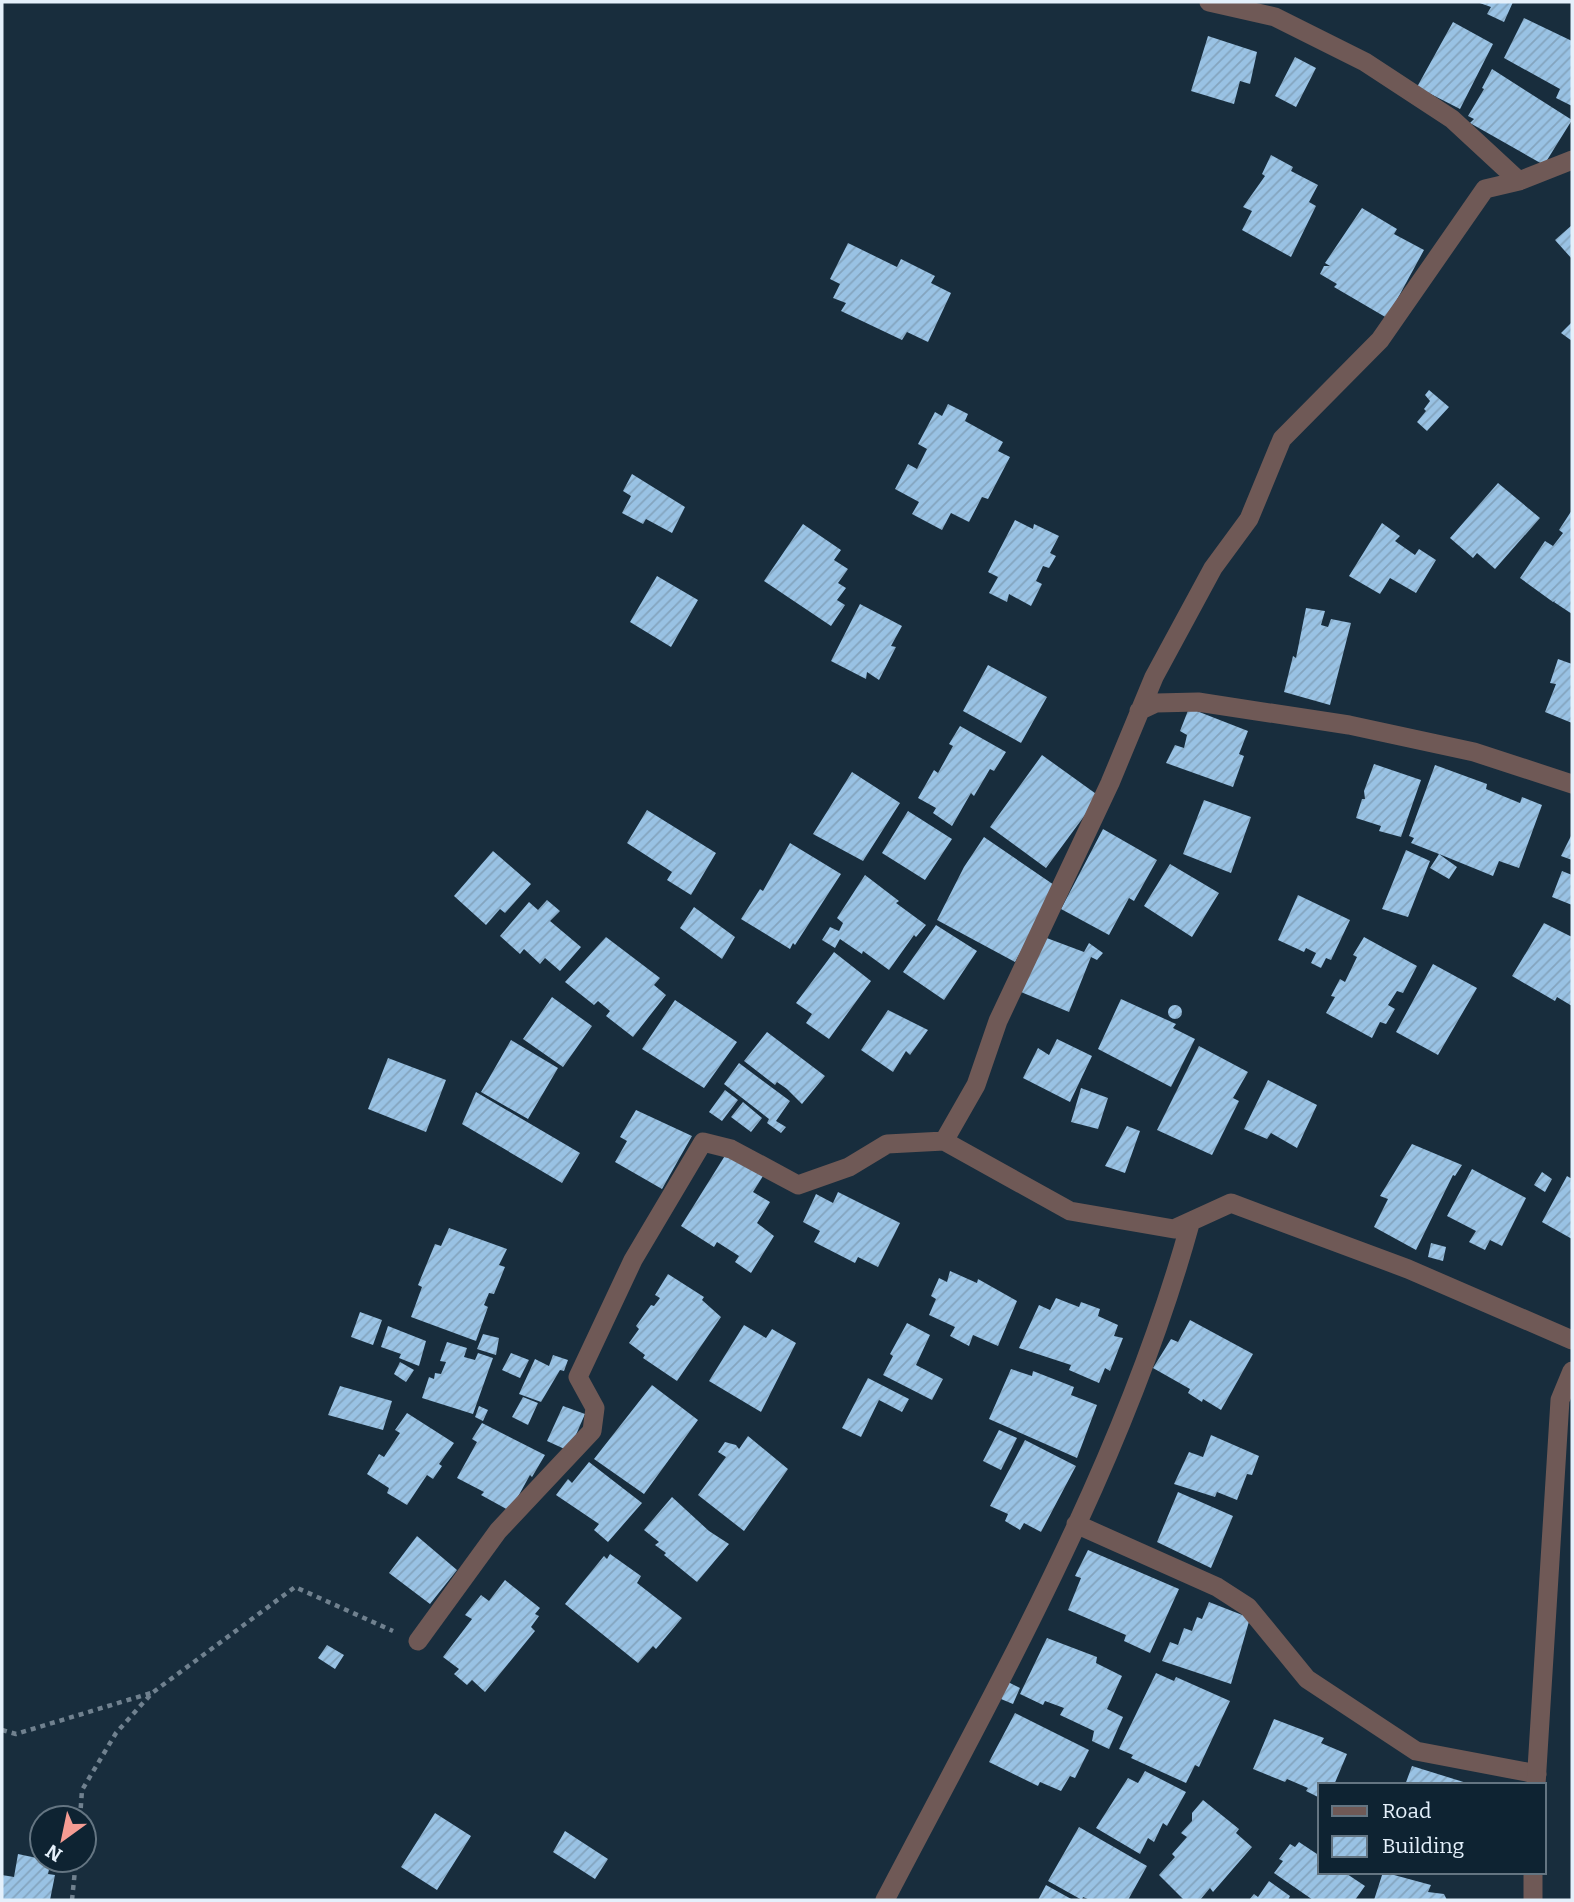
<svg xmlns="http://www.w3.org/2000/svg" width="1574" height="1902" font-family="Bitter,serif">
<style>
.building{fill:url(#building-hatch)}
.lines{fill:none;stroke-linecap:round;stroke-linejoin:round}
.path{stroke:#70818f;stroke-width:4.5;stroke-dasharray:5 5;stroke-linecap:butt}
.minor{stroke:#6f5956;stroke-width:19}
.tertiary{stroke:#6f5956;stroke-width:19}
</style>
<defs>
<pattern id="building-hatch" width="6" height="6" patternUnits="userSpaceOnUse" patternTransform="scale(1.75)"><rect width="6" height="6" fill="#99c2e4"/><path d="M-1 1l2-2M0 6l6-6M5 7l2-2" fill="none" stroke="#84a4be"/></pattern>
</defs>
<rect width="100%" height="100%" fill="#182d3d"/>
<!-- building -->
<path class="building" d="M1477 2H1513L1504 22 1487 14 1491 7Z
M1524 18 1572 41V106L1556 98 1560 89 1504 58Z
M1453 22 1493 44 1460 109 1417 87Z
M1208 36 1257 52 1250 84 1240 81 1234 104 1191 91Z
M1295 57 1316 68 1296 107 1275 96Z
M1492 69 1572 120 1544 165 1470 123 1474 119 1468 116 1484 89 1482 88Z
M1271 155 1293 167 1291 171 1318 185 1309 202 1316 206 1291 257 1242 230 1252 211 1243 207 1265 176 1262 174Z
M1362 208 1397 229 1394 234 1424 250 1387 318 1334 287 1337 284 1320 274 1324 266H1330L1325 263Z
M1572 225V259L1555 240Z
M848 243 897 267 901 259 935 276 931 283 951 293 928 342 907 332 902 340 841 311 846 303 833 298 840 284 830 279Z
M1572 322V341L1561 333Z
M1429 390 1449 407 1427 431 1417 422 1426 411 1424 409 1430 401 1425 395Z
M948 404 968 414 965 421 1003 442 998 451 1010 457 988 499 982 497 969 522 951 513 942 530 912 514 919 502 895 489 908 464 917 469 927 449 918 444 935 412 942 416Z
M632 474 685 507 672 533 646 519 643 524 622 513 631 496 623 491Z
M1498 483 1540 518 1495 569 1477 553 1473 558 1450 538Z
M1572 510V614L1554 602 1556 600 1553 602 1520 578 1545 541 1553 546 1563 533 1559 530Z
M1015 520 1033 529 1034 524 1059 536 1050 553 1056 556 1049 568 1043 566 1036 581 1042 584 1031 606 1009 594 1007 602 989 593 998 577 988 572Z
M1382 523 1400 536 1395 541 1415 555 1419 549 1436 560 1416 593 1390 578 1380 594 1349 576Z
M803 524 841 550 834 560 848 569 838 583 846 588 837 600 845 605 831 626 764 581Z
M657 576 698 600 671 647 630 622Z
M860 604 902 626 891 646 896 647 879 680 867 672 866 679 831 661Z
M1306 608 1325 611 1321 625 1328 627 1331 619 1351 623 1330 705 1284 692 1293 656 1296 658Z
M1558 659 1572 664V723L1545 712 1556 684 1550 683Z
M988 665 1047 697 1021 743 963 711Z
M1189 708 1248 731 1239 754 1244 756 1233 787 1166 763 1175 745 1184 748 1187 735 1180 731Z
M960 726 1006 752 994 771 990 769 974 796 971 793 952 826 933 813 936 808 918 798 934 770 938 773 953 746 949 744Z
M1042 755 1099 796 1046 868 990 827Z
M1374 764 1421 780 1401 837 1379 831 1381 826 1356 818 1362 799H1365L1364 791Z
M1435 765 1487 784 1486 789 1520 803 1522 797 1542 805 1519 868 1499 861 1493 876 1439 854 1457 867 1449 879 1430 868 1439 854 1411 843 1414 838 1409 836Z
M852 772 900 803 863 861 813 834Z
M1204 800 1251 817 1231 873 1183 854Z
M647 810 716 853 691 895 667 880 672 872 627 843Z
M908 811 952 839 925 880 882 853Z
M1103 829 1157 860 1134 901 1129 898 1109 935 1061 909Z
M1572 834V860L1561 856Z
M984 837 1057 887 1015 962 937 920 964 867Z
M790 843 841 874 795 945 793 943 790 949 741 919 760 889 763 891Z
M1406 850 1430 861 1408 917 1382 909Z
M493 851 531 884 505 913 500 909 486 925 454 896Z
M1170 864 1219 893 1192 937 1144 906Z
M1562 871 1572 875V905L1552 897Z
M865 875 899 901 896 903 926 925 916 937 914 935 889 970 863 951 862 954 840 939 835 948 822 940 830 927 839 931 843 923 837 918Z
M1298 895 1350 920 1331 960 1326 958 1321 968 1311 963 1316 953 1306 948 1304 952 1278 940Z
M547 900 560 911 550 921 581 947 560 971 545 958 540 964 524 949 520 954 500 936 529 902 538 910Z
M694 907 735 937 722 959 680 928Z
M1544 923 1572 937V1006L1557 997 1555 1001 1512 976Z
M936 925 977 951 944 1000 903 972Z
M606 937 660 978 654 985 666 995 633 1037 606 1016 610 1011 598 1001 594 1005 565 982Z
M1044 937 1084 952 1089 943 1103 953 1097 960 1091 957 1069 1012 1021 992Z
M1364 937 1417 966 1403 993 1397 991 1388 1005 1395 1009 1386 1024 1380 1022 1372 1038 1326 1013 1335 997 1331 996 1340 979 1345 982 1357 957 1353 955Z
M834 952 871 981 829 1039 806 1023 812 1014 796 1003Z
M1433 964 1477 988 1438 1055 1396 1032Z
M552 997 592 1026 563 1067 523 1039Z
M1121 999 1176 1024 1173 1028 1195 1039 1171 1087 1098 1049Z
M675 1000 737 1042 704 1088 642 1049Z
M1168 1012a7 7 0 1 1 14 0a7 7 0 1 1-14 0Z
M888 1010 928 1030 910 1055 906 1051 893 1072 861 1050Z
M767 1032 825 1076 802 1104 787 1089 777 1082 775 1085 744 1061Z
M1057 1039 1092 1056 1070 1102 1023 1078 1038 1048 1049 1055Z
M511 1040 558 1068 528 1119 481 1092Z
M1199 1046 1248 1072 1233 1098 1239 1101 1212 1155 1157 1130Z
M388 1058 446 1080 426 1132 368 1109Z
M739 1063 790 1101 776 1121 786 1127 781 1133 767 1123 769 1119 724 1084Z
M1268 1080 1317 1105 1297 1148 1271 1133 1267 1139 1244 1129Z
M1081 1088 1108 1098 1098 1129 1071 1122Z
M725 1090 738 1100 722 1121 709 1112Z
M476 1092 580 1153 562 1183 462 1124Z
M743 1102 762 1118 751 1132 731 1117Z
M636 1110 692 1136 662 1189 615 1162 627 1141 620 1137Z
M1127 1126 1140 1131 1125 1173 1105 1166Z
M1412 1144 1462 1165 1455 1176 1453 1175 1416 1250 1374 1227 1388 1199 1380 1196Z
M726 1154 763 1176 753 1192 770 1202 757 1223 774 1236 751 1273 735 1262 739 1256 717 1242 714 1247 681 1226Z
M1472 1169 1526 1198 1502 1246 1490 1240 1485 1250 1469 1242 1476 1231 1447 1216Z
M1542 1172 1552 1179 1545 1192 1534 1185Z
M1567 1176 1572 1179V1239L1542 1222Z
M838 1192 900 1223 878 1267 858 1257 855 1263 814 1242 820 1231 803 1222 816 1194 833 1203Z
M449 1228 507 1249 499 1265 505 1267 494 1294 489 1293 484 1305 488 1307 476 1341 411 1317 422 1287 418 1285 435 1244 441 1246Z
M1431 1243 1446 1247 1443 1261 1428 1257Z
M950 1271 977 1283 978 1279 1017 1301 998 1346 973 1335 969 1346 950 1336 955 1327 929 1315 936 1299 931 1296 939 1278 947 1282Z
M668 1274 704 1297 702 1300 721 1317 677 1381 643 1358 645 1355 629 1343 639 1329 636 1326 651 1305 654 1306 660 1298 655 1295Z
M1056 1298 1079 1307 1081 1302 1100 1309 1098 1316 1118 1325 1114 1336 1123 1338 1110 1371 1105 1368 1099 1383 1069 1370 1071 1365 1019 1348 1039 1305 1050 1310Z
M360 1312 382 1320 373 1345 351 1337Z
M1190 1320 1253 1354 1221 1410 1203 1399 1202 1402 1188 1393 1190 1389 1153 1368 1171 1339 1178 1342Z
M907 1323 930 1335 916 1365 943 1379 932 1400 883 1375 893 1356 890 1354Z
M744 1325 766 1338 772 1329 796 1343 761 1412 709 1381Z
M388 1326 426 1341 419 1366 399 1358 401 1354 381 1347Z
M483 1334 499 1338 496 1355 477 1349Z
M447 1342 467 1348 464 1357 475 1360 478 1353 493 1358 473 1414 422 1398 429 1377 434 1379 435 1373 441 1374 446 1362 440 1361Z
M511 1353 529 1360 520 1378 502 1370Z
M553 1355 568 1360 564 1371 560 1370 541 1402 519 1394 535 1359 549 1366Z
M400 1362 414 1370 406 1382 394 1374Z
M1011 1369 1032 1376 1033 1371 1074 1387 1071 1395 1097 1405 1077 1458 989 1419Z
M868 1378 909 1399 902 1412 879 1400 861 1437 842 1428Z
M652 1385 698 1420 644 1494 594 1459Z
M340 1386 392 1401 383 1430 328 1415Z
M523 1397 538 1403 528 1425 512 1417Z
M479 1406 488 1410 483 1421 475 1417Z
M563 1406 585 1414 569 1451 547 1441Z
M407 1413 454 1443 439 1464 442 1466 433 1479 427 1475 407 1505 387 1493 389 1488 367 1474 379 1454 384 1457 400 1433 395 1430Z
M482 1423 545 1455 532 1477 530 1475 510 1511 481 1495 484 1492 457 1478 477 1442 472 1439Z
M999 1430 1017 1438 1001 1470 983 1461Z
M1211 1435 1259 1456 1252 1475 1247 1474 1237 1500 1217 1492 1215 1497 1174 1484 1189 1452 1203 1457Z
M748 1436 788 1469 744 1531 698 1495 726 1457 718 1452 725 1442 736 1445 739 1449Z
M1025 1440 1076 1466 1041 1532 1024 1523 1020 1530 1005 1521 1008 1514 990 1506Z
M589 1462 642 1503 608 1542 594 1530 599 1524 556 1495 568 1479 572 1483Z
M1178 1492 1233 1516 1211 1568 1157 1542Z
M672 1497 709 1531 729 1544 697 1582 664 1555 666 1553 655 1545 659 1542 644 1530Z
M417 1536 457 1570 430 1604 389 1573Z
M1088 1550 1179 1589 1150 1653 1124 1641 1126 1635 1068 1610 1081 1578 1075 1576Z
M610 1554 641 1576 637 1583 682 1618 656 1649 653 1646 638 1663 565 1604 604 1556 607 1559Z
M505 1580 540 1608 535 1614 539 1616 531 1627 535 1631 485 1692 472 1680 467 1685 454 1674 459 1669 443 1657 472 1619 465 1615 481 1595 489 1601Z
M1209 1602 1250 1618 1231 1684 1162 1661 1170 1642 1178 1645 1184 1628 1192 1631 1197 1617 1202 1619Z
M1047 1638 1097 1657 1096 1663 1122 1676 1107 1709 1123 1717 1109 1749 1092 1741 1094 1731 1060 1715 1064 1708 1045 1701 1043 1705 1020 1694Z
M327 1645 344 1655 335 1669 318 1658Z
M1156 1673 1174 1681 1176 1677 1230 1701 1199 1767 1195 1765 1186 1783 1131 1758 1133 1755 1119 1749Z
M1008 1682 1020 1688 1013 1704 1001 1699Z
M1015 1713 1089 1750 1075 1778 1070 1776 1061 1791 1040 1782 1038 1786 989 1762Z
M1274 1719 1324 1738 1321 1743 1347 1754 1334 1785H1320V1798L1306 1791 1308 1788 1287 1779 1285 1782 1253 1769Z
M1412 1766 1470 1784V1785H1405Z
M1145 1771 1186 1792 1167 1826 1163 1823 1154 1842 1148 1838 1140 1854 1096 1828 1128 1778 1138 1783Z
M1203 1800 1239 1829 1236 1833 1252 1847 1213 1892 1210 1888 1200 1900H1184L1159 1875 1175 1857 1172 1854 1187 1837 1181 1833 1192 1821V1813Z
M435 1813 471 1836 437 1890 401 1867Z
M1079 1827 1147 1866 1128 1900H1090L1083 1897 1082 1900 1048 1881Z
M565 1831 608 1859 595 1879 553 1852Z
M1299 1842 1320 1856V1872H1344L1365 1886 1355 1900H1313L1274 1873 1283 1861 1279 1859 1290 1844 1295 1847Z
M18 1854 51 1861 48 1874 55 1875 50 1900H2V1875L14 1877Z
M1383 1872 1431 1885 1428 1892 1444 1894 1447 1900H1374Z
M1269 1881 1290 1896 1288 1900H1249L1254 1894 1258 1897Z
M1046 1885 1073 1900H1038Z"/>
<g class="lines">
<!-- path -->
<path class="path" d="M2 1730 16 1734 151 1693
M80 1818 82 1790 116 1733 152 1693 295 1587 393 1631
M72 1900 76 1860"/>
<!-- minor -->
<path class="minor" d="M1209 2 1275 17 1365 62 1452 119 1519 181
M1139 711 1156 703 1198 702 1349 725 1474 752 1572 784
M944 1141 976 1085 998 1021 1110 783 1154 677 1213 568 1249 519 1282 439 1380 340 1485 189 1519 181 1572 160
M1076 1524 1217 1587 1248 1607 1307 1679 1416 1751 1537 1774
M418 1641 498 1531 592 1431 595 1408 578 1377 633 1260 703 1142 731 1149 798 1185 849 1167 887 1144 944 1141 1070 1211 1174 1229 1231 1203 1408 1269 1572 1340
M885 1900C999 1682 1124 1463 1190 1224"/>
<!-- tertiary -->
<path class="tertiary" d="M1536 1785 1560 1400 1572 1371
M1533 1900V1872"/>
</g>
<!-- border -->
<rect width="1574" height="1902" fill="none" stroke="#e4f0fb" stroke-width="7"/>
<!-- legend -->
<rect x="1318" y="1783" width="228" height="91" fill="#0e2332" stroke="#647582" stroke-width="2"/>
<rect x="1332" y="1806" width="35" height="10" fill="#6f5956" stroke="#647582" stroke-width="2"/>
<text x="1382" y="1818" font-size="21" fill="#e4f0fb">Road</text>
<rect x="1332" y="1836" width="35" height="21" fill="url(#building-hatch)" stroke="#647582" stroke-width="2"/>
<text x="1382" y="1853" font-size="21" fill="#e4f0fb">Building</text>
<!-- north arrow -->
<g transform="translate(63 1839) rotate(213)"><circle r="33" fill="#0e2332" stroke="#647582" stroke-width="2"/>
<path d="M0-5L12 26L0 18L-12 26Z" fill="#f59c93"/>
<text y="-10" font-size="19" font-weight="bold" text-anchor="middle" fill="#e4f0fb">N</text>
</g>
</svg>
